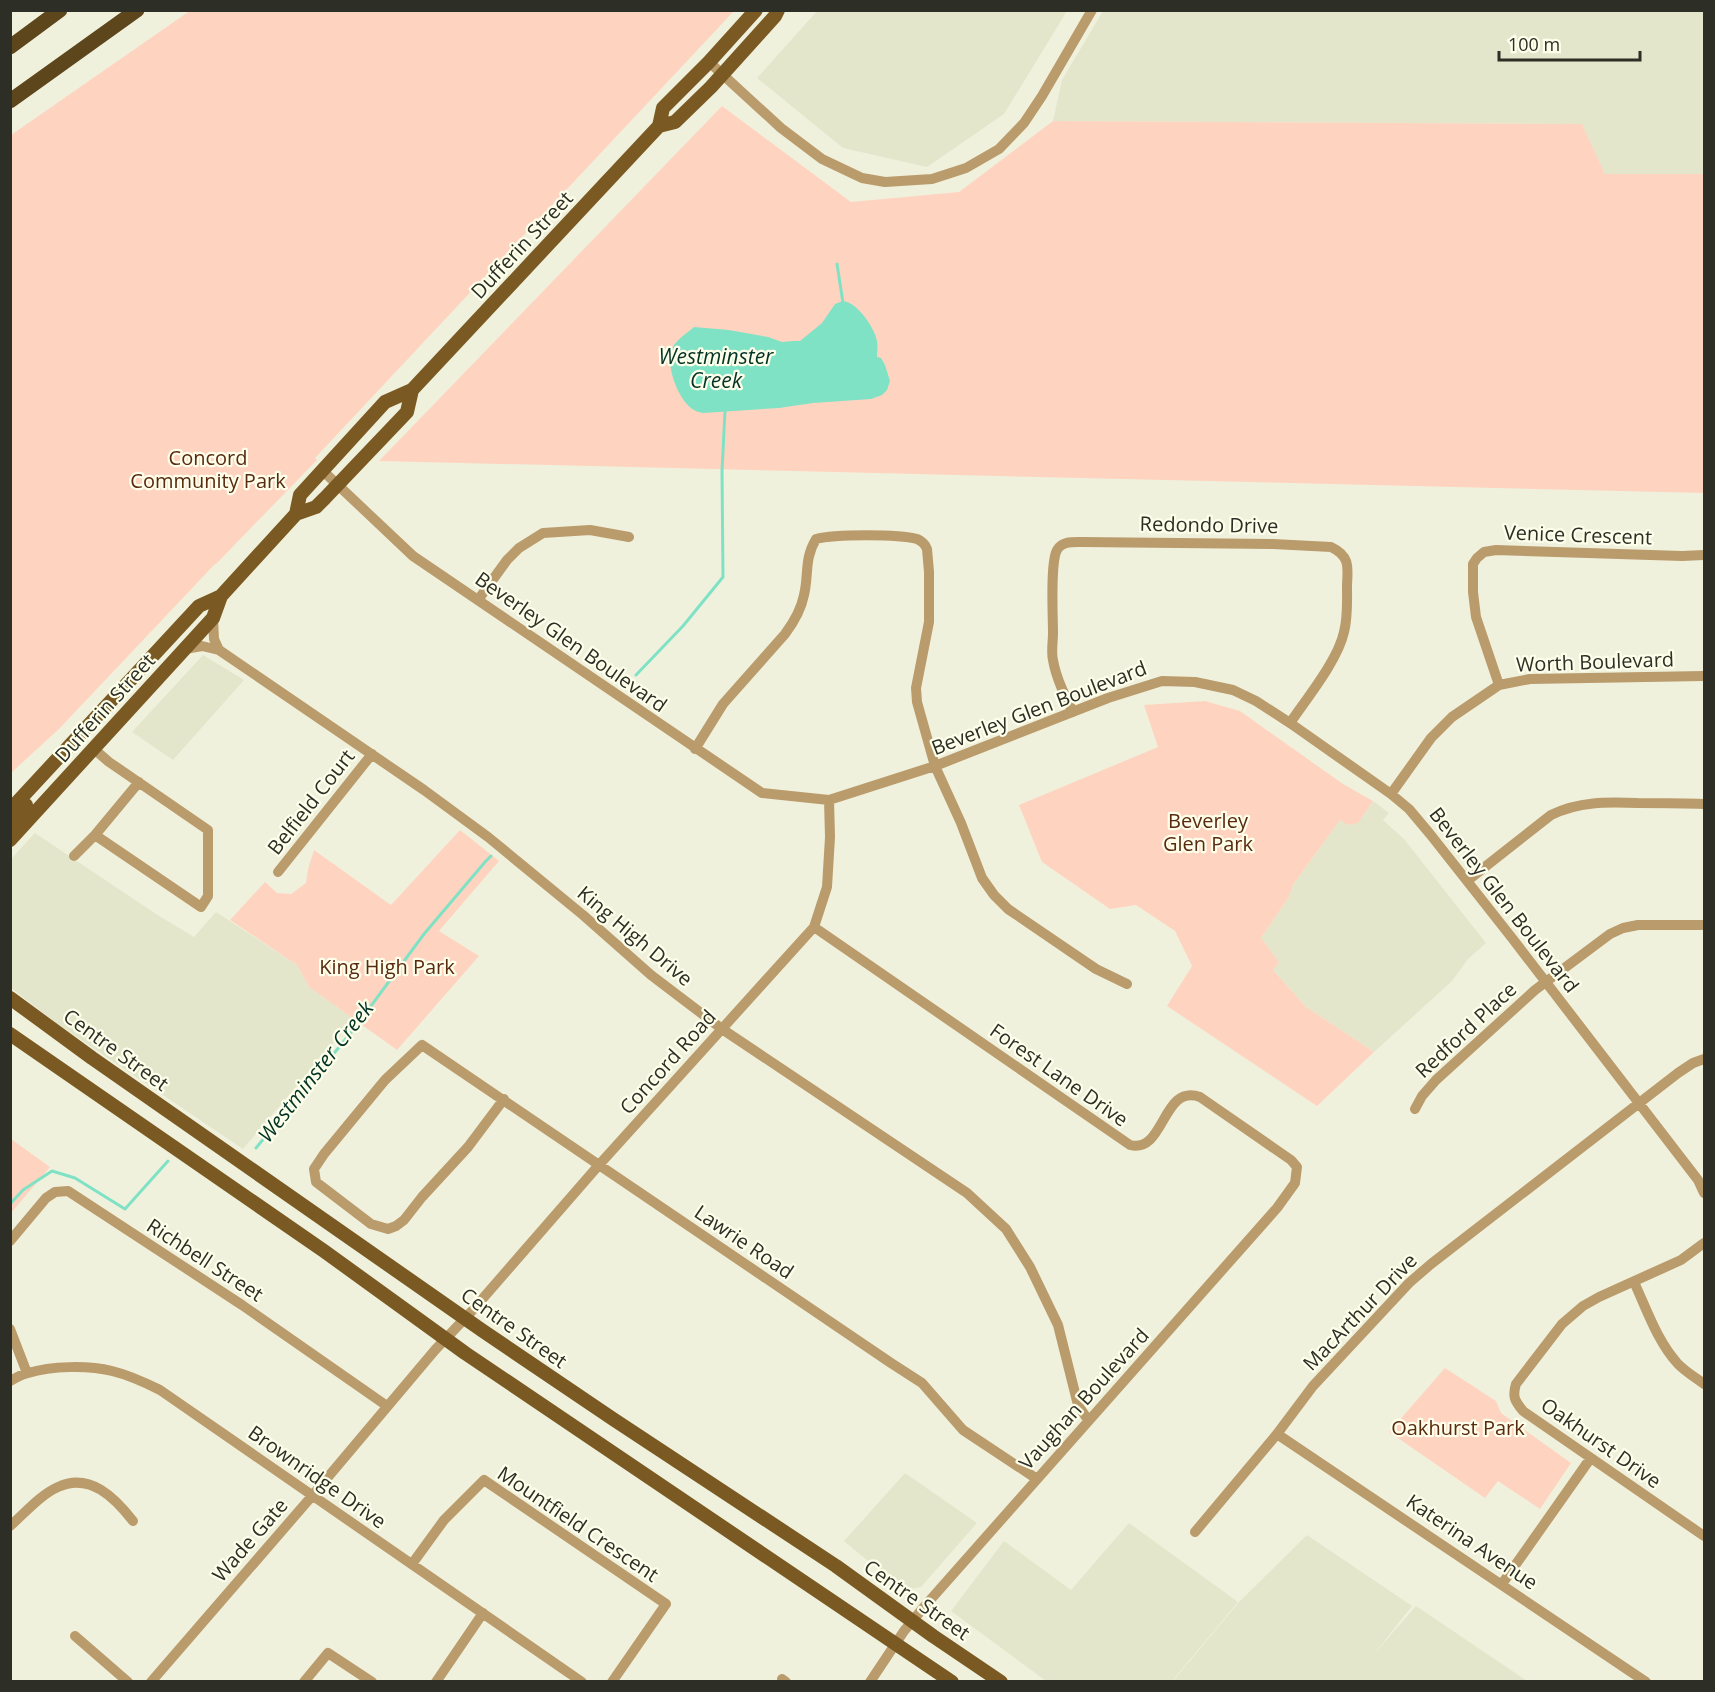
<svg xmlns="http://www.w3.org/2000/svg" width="1715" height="1692" font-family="'Open Sans',sans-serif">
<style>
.built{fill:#e4e6cb}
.green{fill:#fed4c0}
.water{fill:#80e2c5}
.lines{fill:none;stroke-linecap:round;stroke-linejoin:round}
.stream{stroke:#80e2c5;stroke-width:3}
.minor{stroke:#ba9b6c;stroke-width:10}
.major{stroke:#7a5a22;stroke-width:14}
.highway{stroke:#5d451c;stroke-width:15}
.labels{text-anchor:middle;stroke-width:4.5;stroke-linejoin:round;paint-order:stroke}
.street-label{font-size:20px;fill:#2d2e26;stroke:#fdffea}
.park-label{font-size:20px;fill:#5a2a10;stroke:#fdffea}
.water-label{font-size:21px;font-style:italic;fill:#033327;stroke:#fdffea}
</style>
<rect width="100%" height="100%" fill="#f0f1dd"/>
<!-- built -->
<path class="built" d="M818 10H1067V11L1004 114 927 167 843 148 757 78Z
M1103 11H1704V174H1605L1581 124 1053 121 1062 80Z
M203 655 244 680 173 760 132 732Z
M1373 801 1389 813 1383 820 1404 839 1486 943 1468 959 1452 981 1374 1052 1306 1007 1273 970 1261 938 1289 897 1293 885 1340 820 1358 823Z
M35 833 156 914 194 937 216 912 297 965 309 987 354 1019 243 1149 59 1025 11 988 10 860Z
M905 1473 977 1523 921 1587 910 1589 868 1561 844 1541Z
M1129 1523 1238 1602 1172 1681H1046L951 1611 1004 1541 1071 1590Z
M1307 1535 1412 1606 1374 1654 1416 1606 1527 1681H1173L1239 1602Z"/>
<!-- green -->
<path class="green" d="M191 10 734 11 315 458 317 460 216 564H215L59 729 11 773V135Z
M722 106 851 202 959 192 1053 121 1582 124 1605 174H1704V493L379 461Z
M1205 701 1240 711 1343 784 1373 801 1358 823 1348 825 1340 820 1293 885 1289 897 1261 938 1279 962 1273 970 1306 1007 1374 1052 1317 1106 1167 1006 1192 966 1175 931 1136 905 1110 909 1042 862 1019 805 1158 747 1144 705Z
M460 830 499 861 439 931 479 956 397 1050 309 987 297 965 230 920 265 882 277 893 291 894 306 883 308 869 314 850 391 905Z
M11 1139 50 1167 11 1213Z
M1445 1368 1496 1401 1501 1413 1571 1463 1540 1509 1498 1481 1485 1498 1389 1432Z"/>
<!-- water -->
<path class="water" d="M843 301C857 302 875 328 877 341 878 346 877 352 877 357L881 358 885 365 890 381 887 390 882 395 871 399 813 403 779 408 703 413C700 412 697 412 694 410 679 402 666 367 671 351 675 340 686 334 694 327L729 330 768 337 782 342 793 341H800L822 323 835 304Z"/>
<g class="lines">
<!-- stream -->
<path class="stream" d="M837 264 843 303
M636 675 683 626 723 577 722 471 725 411 727 408
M256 1148 354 1029 424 934 485 862 491 856
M10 1204 23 1190 52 1171 75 1178 125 1209 168 1161"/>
<!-- minor -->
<path class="minor" d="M709 62 781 128 822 159 862 178 885 182 932 179 966 168 999 149 1024 123 1042 96 1092 10
M323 471 413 556 762 793 829 800 935 766 1108 698 1162 681 1195 682 1233 690 1256 701 1290 723 1391 794 1409 809 1430 834 1512 938 1698 1180 1704 1193
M478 600 507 560 519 548 543 533 590 530 629 537
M213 618 214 639 219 650
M185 649 202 646 219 650 424 790 488 837 583 915 651 975 722 1029 967 1193 1006 1229 1030 1267 1058 1325 1078 1405 1088 1420
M1499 685 1476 617 1473 592V564L1477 558 1484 552 1496 550 1682 556 1704 555
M1073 712C1065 696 1056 678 1053 660 1051 652 1053 642 1053 633 1053 616 1050 563 1057 550 1062 541 1073 542 1082 542L1273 544 1331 547C1350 556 1348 567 1347 585 1347 600 1348 617 1344 632 1338 660 1307 698 1290 723
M94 749 109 762 208 830V896L201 907 95 835
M695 749 723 704 785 634C794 622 801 610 804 595 809 574 804 559 816 539 834 534 899 534 917 539 922 541 925 544 927 549L929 572V622L916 688 917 702 935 766 961 823 982 878 994 895 1008 909 1096 969 1127 984
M1391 794 1431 738 1452 717 1499 685 1530 679 1704 676
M74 856 95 835 139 782
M278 872 372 754
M1467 881 1551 815C1579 801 1607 802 1638 803 1660 803 1682 803 1704 804
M814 927 1130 1145C1165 1154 1162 1083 1200 1097L1291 1160 1297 1167 1295 1183 1277 1208 924 1607 904 1631 870 1682
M504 1099 468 1147 422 1197 404 1220 396 1226 388 1229 371 1224 316 1182 314 1169 324 1154 385 1080 422 1045 891 1363 922 1383 963 1430 1037 1479
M1415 1109 1422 1096 1436 1080 1535 990 1610 934 1623 928 1638 925H1704
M10 1241 46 1198 55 1192 68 1191 242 1305 387 1406
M1704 1243 1681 1260 1599 1297 1583 1306 1562 1324 1516 1384C1512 1397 1515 1401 1523 1411L1704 1536
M1634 1282C1647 1310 1657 1341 1678 1364 1686 1372 1696 1378 1704 1384
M10 1329 27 1373
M10 1381C16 1378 22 1374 28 1373 51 1366 88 1365 112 1371 129 1375 144 1382 160 1390L582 1682
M1277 1434 1646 1682
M10 1526C25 1513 40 1495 58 1487 90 1472 115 1498 133 1521
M1195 1532 1277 1434 1313 1386 1409 1283 1431 1264 1678 1073 1693 1063 1704 1059
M412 1564 444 1520 484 1480 666 1604 612 1682
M1502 1584 1590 1459
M75 1636 128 1682
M782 1679 786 1682
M151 1682 312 1496 435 1350 471 1312 598 1166 814 927 827 887 830 837 829 800
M304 1682 328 1653 372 1682
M436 1682 483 1613"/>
<!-- major -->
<path class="major" d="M659 126 675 122 711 87 775 16 778 10
M296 514 300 495 385 402 412 390 659 126 663 108 709 62 756 10
M10 810 199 606 221 596 296 514 316 507 325 498 407 412 412 390
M10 823 26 805
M10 840 213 618 221 596
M10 998 92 1058 483 1331 613 1419 836 1566 933 1636 1001 1682
M10 1034 324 1251 465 1353 952 1682"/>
<!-- highway -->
<path class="highway" d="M10 47 60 10
M10 101 137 10"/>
</g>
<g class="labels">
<!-- street labels -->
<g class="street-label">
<text transform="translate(522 245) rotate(-47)" y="7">Dufferin Street</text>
<text transform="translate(1209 525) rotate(1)" y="7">Redondo Drive</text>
<text transform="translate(1578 535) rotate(2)" y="7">Venice Crescent</text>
<text transform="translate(571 642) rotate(35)" y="7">Beverley Glen Boulevard</text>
<text transform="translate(1595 662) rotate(-2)" y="7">Worth Boulevard</text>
<text transform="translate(105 708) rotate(-48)" y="7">Dufferin Street</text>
<text transform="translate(1039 708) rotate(-21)" y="7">Beverley Glen Boulevard</text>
<text transform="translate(311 802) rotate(-52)" y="7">Belfield Court</text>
<text transform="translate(1504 900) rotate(52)" y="7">Beverley Glen Boulevard</text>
<text transform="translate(635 936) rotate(40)" y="7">King High Drive</text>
<text transform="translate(1466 1030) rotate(-43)" y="7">Redford Place</text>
<text transform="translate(116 1050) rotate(36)" y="7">Centre Street</text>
<text transform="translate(668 1062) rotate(-48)" y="7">Concord Road</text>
<text transform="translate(1059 1075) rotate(35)" y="7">Forest Lane Drive</text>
<text transform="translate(744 1242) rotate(34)" y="7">Lawrie Road</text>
<text transform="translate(205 1260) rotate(33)" y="7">Richbell Street</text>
<text transform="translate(1360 1312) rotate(-46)" y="7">MacArthur Drive</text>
<text transform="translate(514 1328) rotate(35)" y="7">Centre Street</text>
<text transform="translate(1084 1399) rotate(-48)" y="7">Vaughan Boulevard</text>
<text transform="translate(1601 1443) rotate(35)" y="7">Oakhurst Drive</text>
<text transform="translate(317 1477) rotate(35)" y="7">Brownridge Drive</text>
<text transform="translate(578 1524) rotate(34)" y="7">Mountfield Crescent</text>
<text transform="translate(250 1540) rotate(-49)" y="7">Wade Gate</text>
<text transform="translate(1472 1542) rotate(34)" y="7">Katerina Avenue</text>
<text transform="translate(917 1600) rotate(35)" y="7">Centre Street</text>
</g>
<!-- park labels -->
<g class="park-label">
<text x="208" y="465">Concord<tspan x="208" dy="23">Community Park</tspan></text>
<text x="1208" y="828">Beverley<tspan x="1208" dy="23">Glen Park</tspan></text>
<text x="387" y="974">King High Park</text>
<text x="1458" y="1435">Oakhurst Park</text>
</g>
<!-- water labels -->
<g class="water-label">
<text x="716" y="364">Westminster<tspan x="716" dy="24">Creek</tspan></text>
<text transform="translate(316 1072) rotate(-52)" y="7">Westminster Creek</text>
</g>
</g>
<!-- border -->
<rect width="1715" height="1692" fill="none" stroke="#2d2e26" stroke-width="24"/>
<!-- scale -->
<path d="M1499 51v9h141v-9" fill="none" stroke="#2d2e26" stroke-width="3"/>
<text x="1508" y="51" font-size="18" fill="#2d2e26" stroke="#fdffea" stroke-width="4.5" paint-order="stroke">100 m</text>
</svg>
